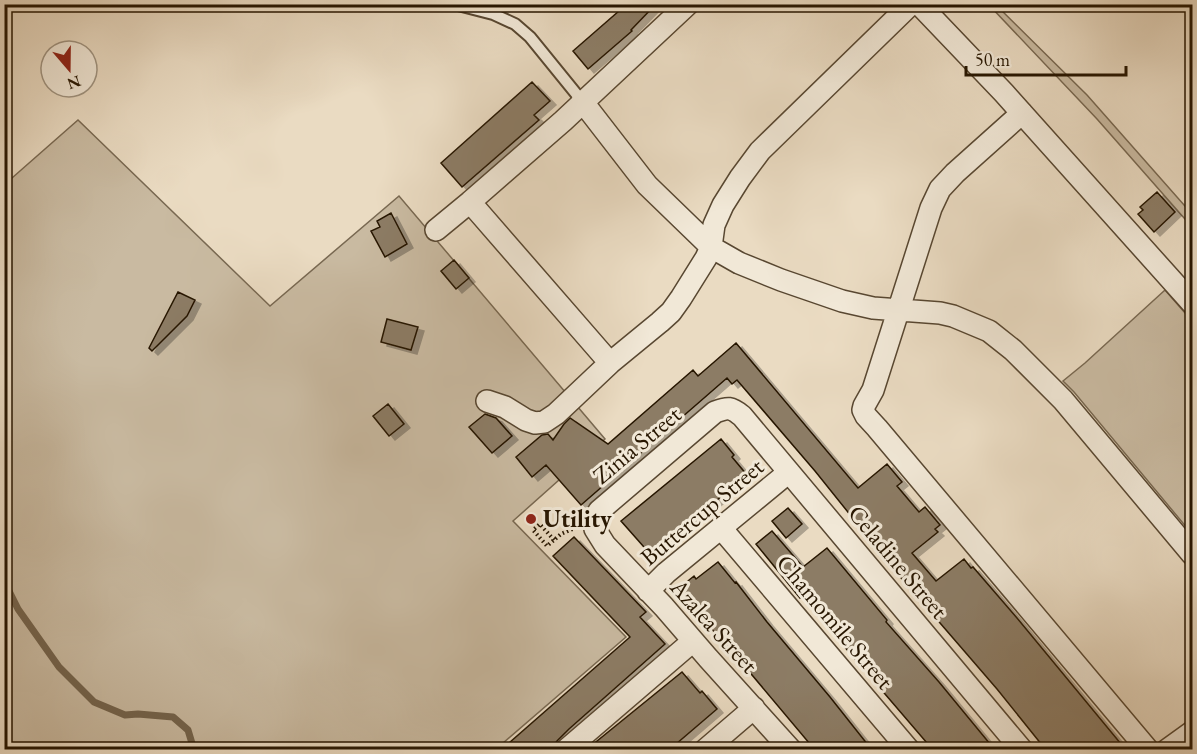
<svg xmlns="http://www.w3.org/2000/svg" width="1197" height="754" font-family="'EB Garamond',serif">
<style>
.green{fill:#c9baa1;stroke:#786851;stroke-width:1.5}
.lines{fill:none;stroke-linecap:round;stroke-linejoin:round}
.stream{stroke:#74644d;stroke-width:7}
.building{fill:#8c7c65;stroke:#271601;stroke-width:1.5;filter:url(#shadow)}
.lane-casing{stroke:#584731;stroke-width:14}
.street-casing{stroke:#584731;stroke-width:24}
.path{stroke:#271601;stroke-width:4;stroke-dasharray:1.5 3;stroke-linecap:butt}
.lane{stroke:#f1e8d7;stroke-width:10}
.street{stroke:#f1e8d7;stroke-width:21}
.poi-dot{fill:#8f2418;stroke:#f1e8d7;stroke-width:2}
.labels{text-anchor:middle;stroke-width:6;stroke-linejoin:round;paint-order:stroke}
.street-label{font-size:24px;fill:#271601;stroke:#f1e8d7}
.poi-label{font-size:24px;font-weight:bold;fill:#271601;stroke:#f1e8d7;text-anchor:start}
</style>
<defs>
<filter id="shadow"><feDropShadow dx="6" dy="4" stdDeviation="0" flood-color="#0004"/></filter>
</defs>
<rect width="100%" height="100%" fill="#eadbc2"/>
<filter id="stains"><feTurbulence type="fractalNoise" baseFrequency=".00333" numOctaves="4"/><feColorMatrix values="0 0 0 0 .2 0 0 0 0 .09 0 0 0 0 .02 0 0 0 .5 -.17"/></filter>
<radialGradient id="worn" r=".72"><stop offset=".6" stop-color="#630" stop-opacity="0"/><stop offset="1" stop-color="#630" stop-opacity=".3"/></radialGradient>
<!-- green -->
<path class="green" d="M989 5H996L1087 95 1192 214V227L1097 119Z
M78 120 270 306 399 196 605 439 513 521 626 637 496 749H5L4 185Z
M1165 290 1192 321V534L1074 392 1063 381 1085 363Z"/>
<g class="lines">
<!-- stream -->
<path class="stream" d="M4 581 18 609 59 667 94 702 125 715 138 714 173 717 188 730 194 750"/>
</g>
<!-- building -->
<path class="building" d="M627 4H656L631 30 632 31 588 69 573 51Z
M532 82 550 101 534 115 539 120 462 187 441 163Z
M1157 192 1175 212 1154 232 1138 214 1143 210 1140 207Z
M391 213 407 244 385 257 371 231 380 227 377 221Z
M454 260 469 278 456 289 441 271Z
M178 292 195 300 187 316 152 351 149 348Z
M387 319 418 327 411 350 381 342Z
M736 343 858 488 887 464 902 482 897 486 919 512 925 507 940 525 935 529 938 532 912 553 936 581 964 559 971 568 973 567 1017 618 1126 750H1046L997 689 896 572 815 471 737 380 732 384 727 378 581 505 546 465 532 477 516 457 542 435 548 434 553 440 564 424 570 418 608 444 693 370 698 376Z
M388 404 404 424 389 436 373 416Z
M485 414 496 418 512 436 492 453 469 427Z
M721 439 734 455 732 457 747 475 651 555 621 521Z
M788 508 802 524 786 538 772 521Z
M772 531 803 567 827 548 887 620 886 622 939 682 995 750H933L825 624 802 597 800 598 756 544Z
M574 537 646 612 640 617 665 644 569 729 557 741 554 745V750H501L630 637 553 556Z
M718 562 735 583 736 582 767 622 830 697 872 750H815L731 650H730L693 608 678 589 694 576 696 579Z
M682 672 700 693 702 691 717 709 669 750H586Z"/>
<g class="lines">
<defs>
<path id="lane" d="M445 4 458 5 493 14 515 24 530 37 582 101"/>
<path id="street" d="M919 4 1004 93 1192 303
M582 101 647 185 711 247 739 263 781 280 842 301 873 308 940 313 953 316 989 331 1013 350 1063 400 1192 554
M1022 113 955 173 940 189 931 208 873 390 864 406 863 410 866 416 877 428 1148 750
M470 202 610 363 556 414 544 422 535 423 526 420 505 407 487 401
M436 230 470 202 563 121 688 4
M610 363 660 322 671 312 681 298 706 258 711 247 714 225 723 205 740 178 760 151 911 4
M721 528 909 750
M648 591 666 573 789 472
M566 750 693 641
M705 750 754 708
M791 750 708 658 664 607 605 545 595 529 594 519 599 511 715 412C728 407 731 407 742 416L1022 750
M1167 750 1192 732"/>
</defs>
<!-- lane casing -->
<use href="#lane" class="lane-casing"/>
<!-- street casing -->
<use href="#street" class="street-casing"/>
<!-- path -->
<path class="path" d="M554 540 540 524 533 530 547 546 561 534 575 528"/>
<!-- lane -->
<use href="#lane" class="lane"/>
<!-- street -->
<use href="#street" class="street"/>
</g>
<!-- markers -->
<circle class="poi-dot" cx="531" cy="519" r="6"/>
<g class="labels">
<!-- street labels -->
<g class="street-label">
<text transform="translate(637 445) rotate(-40)" y="8">Zinia Street</text>
<text transform="translate(702 512) rotate(-40)" y="8">Buttercup Street</text>
<text transform="translate(898 562) rotate(50)" y="8">Celadine Street</text>
<text transform="translate(835 622) rotate(50)" y="8">Chamomile Street</text>
<text transform="translate(714 626) rotate(48)" y="8">Azalea Street</text>
</g>
<!-- poi labels -->
<g class="poi-label">
<text x="543" y="527">Utility</text>
</g>
</g>
<!-- margin -->
<rect width="1197" height="754" fill="none" stroke="#eadbc2" stroke-width="24"/>
<rect x="6" y="6" width="1185" height="742" fill="none" stroke="#271601" stroke-width="3"/>
<rect x="12" y="12" width="1173" height="730" fill="none" stroke="#271601" stroke-width="1.5"/>
<!-- north arrow -->
<g transform="translate(69 69) rotate(160)"><circle r="28" fill="#f1e8d7" stroke="#a09481" stroke-width="1.5"/>
<path d="M0-4.5L10 22L0 15L-10 22Z" fill="#8f2418"/>
<text y="-9" font-size="16" font-weight="bold" text-anchor="middle" fill="#271601">N</text>
</g>
<!-- scale -->
<path d="M966 66v9h160v-9" fill="none" stroke="#271601" stroke-width="3"/>
<text x="975" y="66" font-size="18" fill="#271601" stroke="#f1e8d7" stroke-width="4.5" paint-order="stroke">50 m</text>
<rect width="100%" height="100%" filter="url(#stains)"/>
<rect width="100%" height="100%" fill="url(#worn)"/>
</svg>
